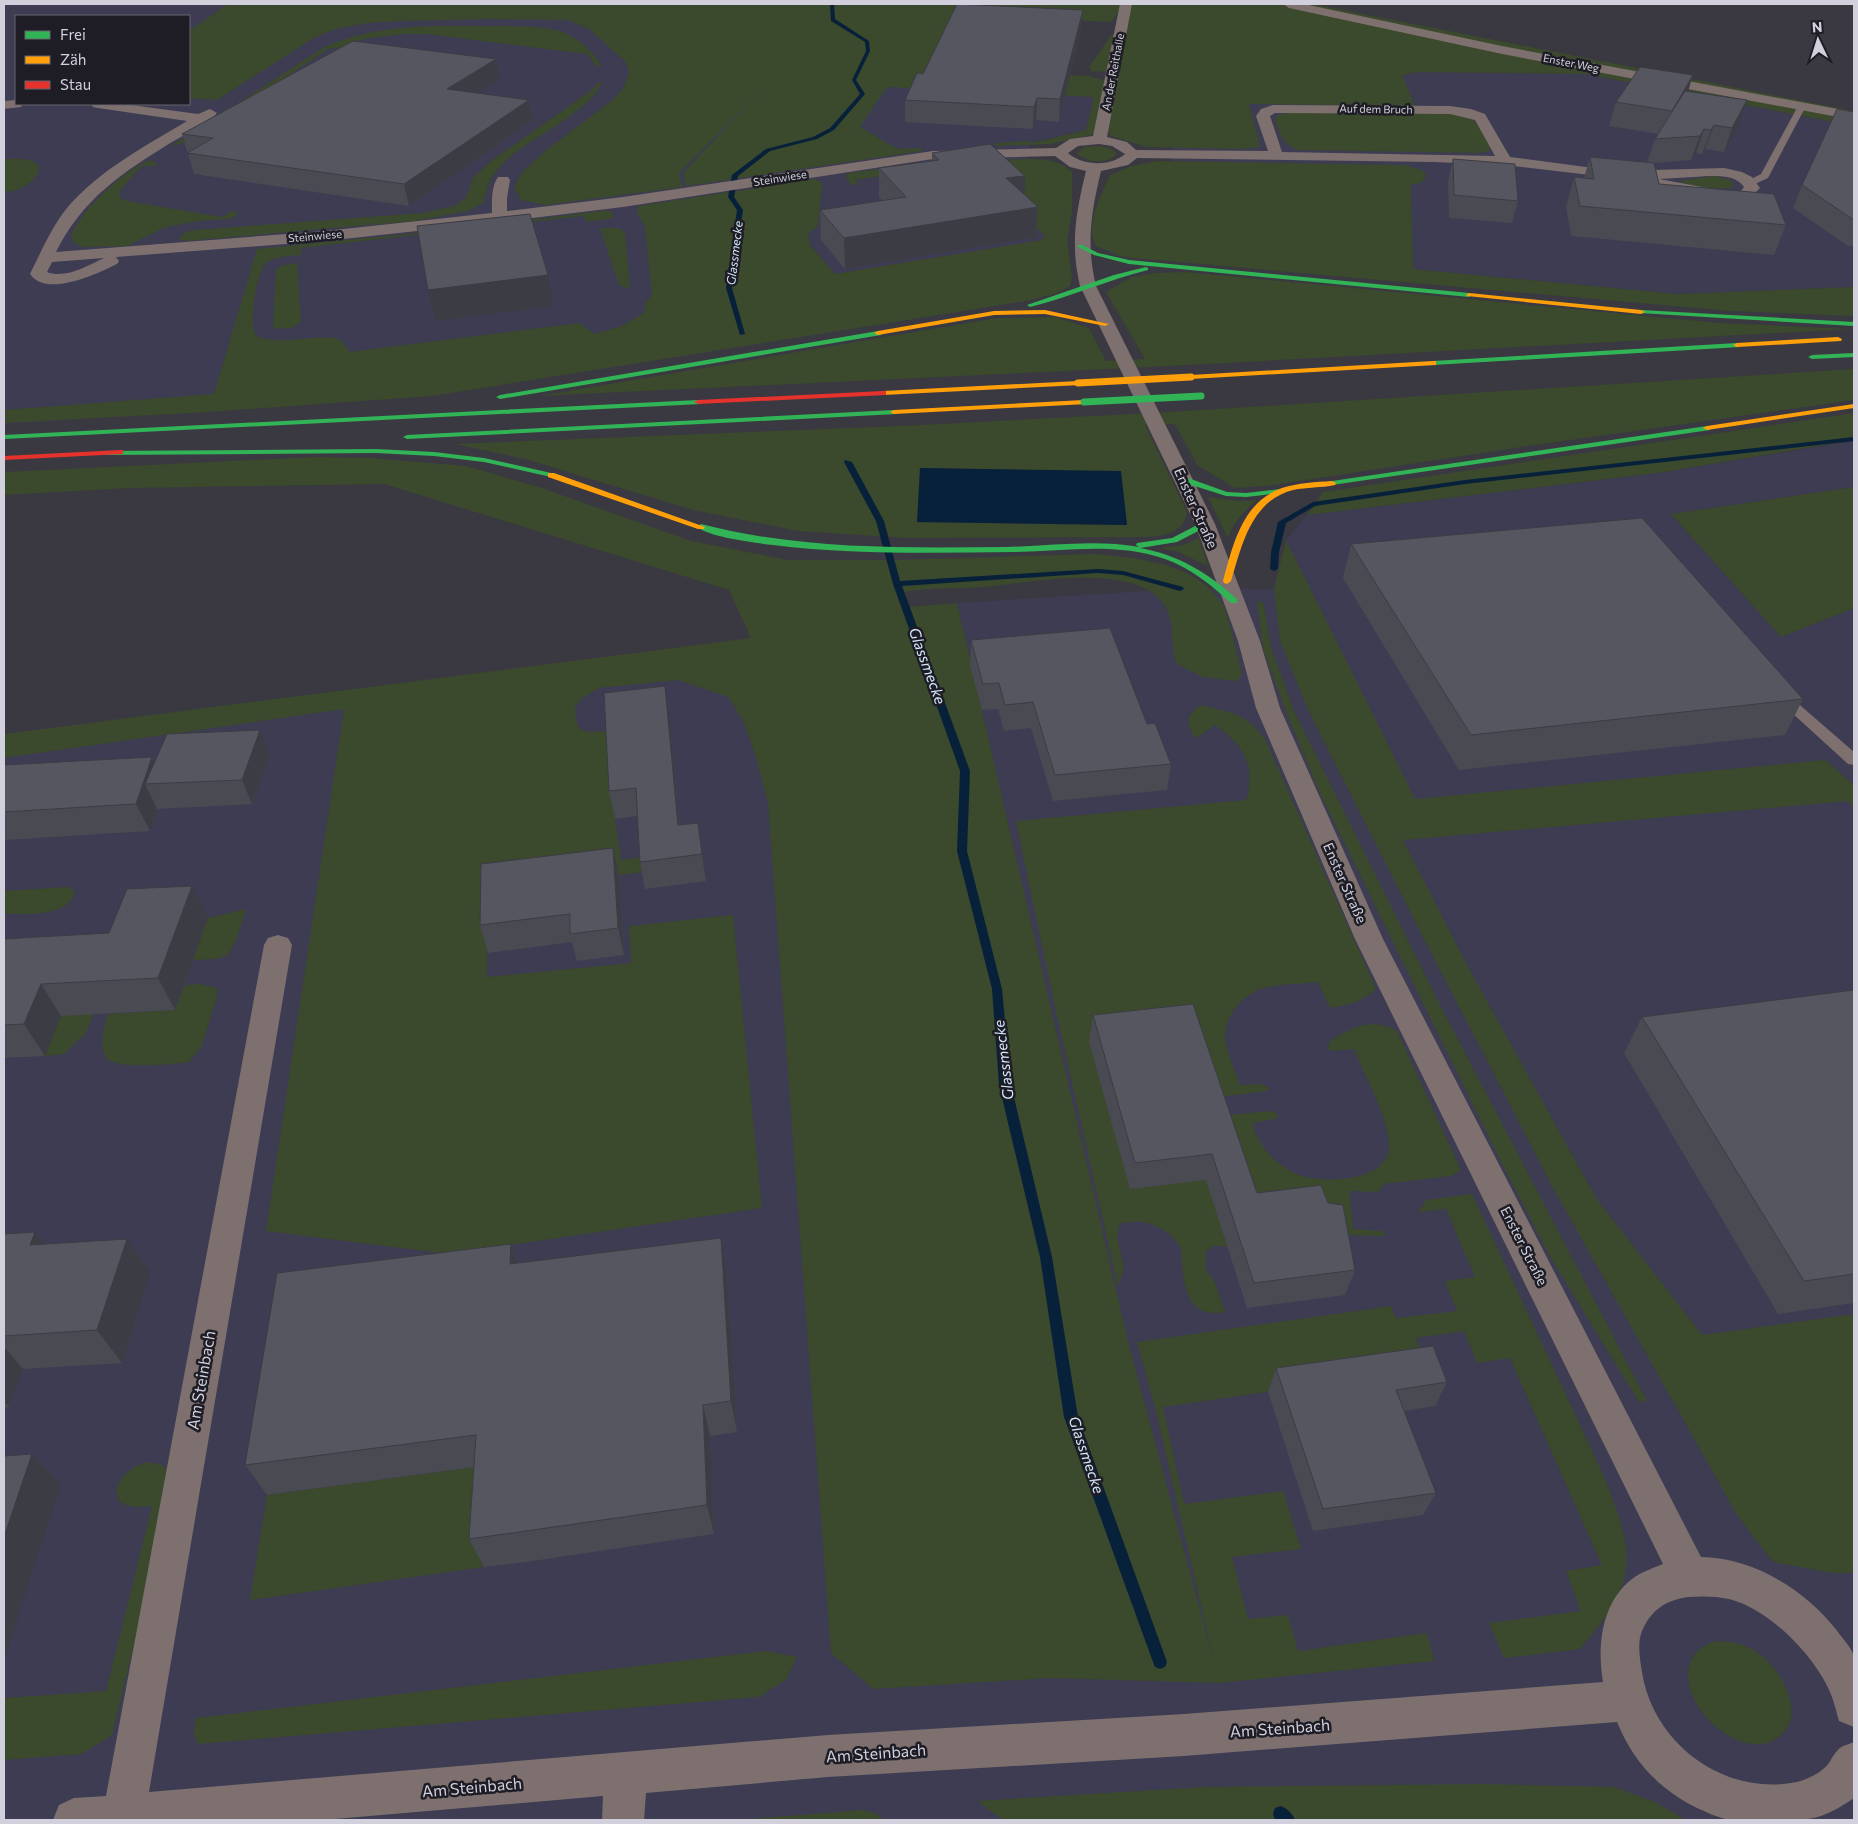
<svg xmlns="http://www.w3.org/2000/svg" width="1858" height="1824" font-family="Commissioner,sans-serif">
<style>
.built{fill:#3d3c52;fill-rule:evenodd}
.green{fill:#3b492c;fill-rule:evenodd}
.water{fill:#08213b}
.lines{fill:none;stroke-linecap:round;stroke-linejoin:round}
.stream{fill:#08213b;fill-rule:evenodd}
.lane{fill:#7d706f;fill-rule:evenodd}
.street{fill:#7d706f;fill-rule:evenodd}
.fast{fill:#30b455;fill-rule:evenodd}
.slow{fill:#ff9f0a;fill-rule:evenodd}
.jam{fill:#e5322d;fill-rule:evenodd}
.fast-bridge{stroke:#30b455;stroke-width:7}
.slow-bridge{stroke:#ff9f0a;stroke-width:7}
.wall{fill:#4a4a53}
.shaded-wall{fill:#3c3c44}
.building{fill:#565661;stroke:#3c3c44}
.labels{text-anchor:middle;stroke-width:5;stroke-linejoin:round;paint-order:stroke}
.far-street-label{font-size:11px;fill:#d1d0dc;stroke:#1e1d25}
.far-water-label{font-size:12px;font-style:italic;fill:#d3e7fc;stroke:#1e1d25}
.street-label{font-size:14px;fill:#d1d0dc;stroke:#1e1d25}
.water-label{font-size:15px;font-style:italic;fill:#d3e7fc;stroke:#1e1d25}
.near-street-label{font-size:16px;fill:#d1d0dc;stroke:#1e1d25}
</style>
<rect width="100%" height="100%" fill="#3a3942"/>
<!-- built -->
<path class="built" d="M4 4H701L777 62 1096 90 1086 130 1030 143 1027 159 1055 162 1064 165 1072 172V211L1067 242 1072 277 1070 286 1026 301 432 396 4 424ZM16 16H189V104H16Z
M1418 72 1586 74 1854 126V287L1677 294 1412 269 1169 165 1172 161 1171 147 1112 124Z
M1854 441V487L1671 514 1781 637 1854 608V1820H4V734L751 639 957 603 1180 589H1274L1286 540 1307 515 1658 473Z"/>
<!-- green -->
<path class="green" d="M228 4H1122V7L1111 22 960 15 1064 75 1089 76 1103 80 1104 83 1095 134 1050 144 996 146 995 143 1029 141 1032 143 1086 130 1094 97 887 87 860 127 897 149 922 148V151L686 186 683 173 762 90 679 173 683 187 545 205 521 200 514 187 523 171 549 148 614 99 624 87 629 72 626 62 589 29 568 20 492 19 401 21 368 23 335 29 312 39 217 100 189 98V31Z
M1129 4H1312L1854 111V126L1586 74 1418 72 1402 75 1415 106 1249 104 1260 146 1254 148 1238 149 1146 147 1111 136 1107 130 1116 80 1120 72Z
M506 26C552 27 575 27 603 67L596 66 587 54 427 34H403L364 39 344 47 328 49 281 80 284 83 184 143 171 146 323 48C379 21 445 27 506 26Z
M1112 34 1115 35 1106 72 1091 71 1089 67Z
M599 82H602C587 118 518 140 494 174 488 182 486 194 483 203L468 211 415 221 186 241 179 239 185 232 194 230 423 213 454 206 466 198 473 178 491 161 592 90Z
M1285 113H1451C1479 120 1478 122 1491 147L1489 151 1481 153 1299 150C1283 145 1280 135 1275 120L1277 116Z
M1096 146 1109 148 1116 152V155C1107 164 1086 163 1077 153L1084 147Z
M4 159C15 159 31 157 39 166 38 183 19 191 4 192Z
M1027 159C1044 159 1059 160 1072 172V211L1067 242 1072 277 1070 286 1055 294 1026 301 432 396 208 412 4 423V410L214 394 257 249 447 230 609 210 614 216 609 219 586 222 584 216 301 248V255C291 256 277 256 267 262 257 267 248 326 256 335 259 338 263 338 267 339 285 344 328 333 340 340 344 343 347 348 349 352L579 323 594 334 622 326 644 313 645 303 652 295 645 226 637 213 638 206 815 179 820 181 822 184 818 226 808 233 810 245 835 274 1042 240 1044 235 1018 211 977 162 855 180 859 185 851 184 845 176 849 173 938 161Z
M150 160 157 164V166H142L121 189 119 197 127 201 222 217 232 211 238 212 234 217 228 219 198 221 166 227 127 246 82 247 74 243 71 236C80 211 125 169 150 160Z
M1157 161 1405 165 1421 170 1426 174C1424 184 1419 183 1411 185L1413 269 1677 294 1854 287V316L1730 311 1133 258 1120 256 1096 246C1084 224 1101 196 1110 175L1132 166Z
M1714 176 1730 180 1735 186C1723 192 1691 186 1679 181Z
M600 228H618L625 232 630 287 625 288 619 285Z
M297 263 301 322 291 328 275 329 273 326 276 270 280 266Z
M1185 272 1719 323 1851 329 1150 367 539 396 997 318 1055 317 1089 328 1106 361 1145 359 1106 292 1132 277 1156 273Z
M1854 369V400L1528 446 1266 486 1235 488 1197 465 1175 424 1145 425 1187 512C1184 534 1163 536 1144 537L908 538 798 531 693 510 525 459 454 444 901 426 1169 412ZM921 468 1121 472 1127 525 917 522Z
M1854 413V440L1658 473 1307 515 1323 492Z
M315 457 370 458 466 466 542 488 691 541 788 560H894L1095 554 1134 558 1166 565 1187 573 1207 586 1223 604 1231 628 1242 675 1236 681 1202 677 1177 664C1169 646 1176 623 1165 606 1137 560 1029 583 984 587 958 589 930 587 905 592L909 607 957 603 1128 1342 1214 1662 1156 1411 1137 1342 1391 1306 1396 1318 1457 1311 1445 1281 1475 1277 1446 1209 1418 1212 1426 1200 1472 1194 1602 1472C1635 1553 1641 1580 1580 1649L1504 1658 1489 1623 1581 1611 1566 1571 1602 1565 1510 1358 1477 1363 1464 1331 1416 1338 1427 1369 1163 1407 1184 1504 1283 1491 1301 1549 1232 1557 1248 1619 1288 1615 1298 1651 1427 1633 1434 1661 1219 1683 1052 1678 873 1689 831 1653 768 803 754 751 743 720 728 697 678 680 599 688 581 699 575 708 576 720 579 728 588 732 610 731 615 819 621 860 643 857 644 872 489 891 487 977 631 963 629 926 733 915 762 1208 449 1254 266 1231 344 709 4 758V734L751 638 729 590 384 484 130 488 4 495V472Z
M1854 487V608L1781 637 1671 514Z
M1208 497 1238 501 1257 500C1243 512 1234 521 1228 538Z
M1199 538 1208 566 1178 552 1160 548 1183 545Z
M1286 540 1415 799 1825 760 1854 785V808L1848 801 1403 840 1467 965 1596 1198 1702 1335 1854 1314V1573H1833L1773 1562 1737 1515 1552 1186 1421 933 1310 714 1280 641 1274 589Z
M1257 601 1263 602 1271 647 1294 711 1441 1007 1647 1401 1639 1402 1551 1258 1503 1166 1319 791 1285 709 1263 649Z
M1201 705C1232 713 1244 712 1265 739L1376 989C1361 1002 1349 1005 1330 1008L1318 982C1302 984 1274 984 1260 989 1242 996 1224 1017 1225 1037 1225 1048 1236 1073 1240 1085L1260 1084 1269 1087 1268 1091 1210 1098 1216 1116 1273 1111 1277 1114 1278 1118 1252 1123C1258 1145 1277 1167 1299 1175 1323 1184 1389 1182 1389 1146 1390 1121 1364 1074 1354 1049L1330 1051 1328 1047 1330 1041C1350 1027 1374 1017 1397 1031L1461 1170 1451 1176 1384 1184 1378 1192 1349 1191 1353 1229 1383 1231 1385 1236 1335 1235 1220 1222 1227 1246H1213L1205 1252 1206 1269 1215 1283 1225 1312C1189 1318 1185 1293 1182 1264 1182 1259 1182 1250 1179 1245 1173 1235 1163 1229 1153 1225 1143 1220 1129 1221 1119 1224L1117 1237 1124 1268 1118 1287 1055 1007 1016 821 1246 800C1256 765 1244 745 1215 725L1196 738C1184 723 1186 716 1201 705Z
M69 887 75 892C66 919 27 913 4 914V891Z
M246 909 237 938 228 955 217 959 193 960 208 918Z
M77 978 102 992 86 1033 64 1054 45 1056Z
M199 984 217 988V996L202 1046 189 1062C174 1064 112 1071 105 1056 99 1042 104 1027 108 1014L175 1010 185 985Z
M147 1462 162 1465 171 1474V1492L112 1735 82 1754 4 1760V1698L106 1691 152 1506 135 1507 126 1505 119 1501 116 1489C123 1474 131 1467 147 1462Z
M490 1465 484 1567 250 1600 267 1495Z
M1715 1641C1732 1641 1748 1644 1761 1655 1781 1671 1804 1710 1784 1732 1740 1781 1640 1669 1715 1641Z
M766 1651 797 1657 786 1680 759 1697 198 1744 194 1733 196 1718Z
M1483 1784 1614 1787 1655 1802 1686 1820H1003L977 1801 1205 1787Z
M863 1810 877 1814 884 1820H736Z"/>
<!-- water -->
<path class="water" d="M920 468 1121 471 1127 525 917 522Z"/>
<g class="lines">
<!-- stream -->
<path class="stream" d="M830 4H834L835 19 869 41 870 51 856 80 865 94 834 130 817 139 770 151 738 176 734 197 743 210 732 288 745 334 740 335 726 288 737 210 728 197 732 175 766 149 813 137 830 128 860 94 852 80 866 51 865 42 831 21Z
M1854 437V441L1465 484 1315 506 1286 523 1279 552 1278 569 1274 571 1270 569 1271 552 1278 522 1313 502 1465 480Z
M845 460 852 462 884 521 900 581 1098 569 1123 571 1183 587 1184 589 1180 591 1123 575 1098 573 902 586 970 771 967 851 1002 989 1011 1085 1052 1257 1078 1417 1167 1662 1165 1667 1160 1669 1155 1667 1153 1662 1064 1417 1040 1257 999 1085 992 989 957 851 960 771 893 584 876 521 844 462Z
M1281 1806C1288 1809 1292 1813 1295 1820H1275L1273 1814 1275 1808Z"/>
<!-- lane -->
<path class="lane" d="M1802 103 1806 106 1768 178 1753 185H1747V181L1761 174 1798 106Z
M1781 688 1786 690 1801 706 1854 752V765L1848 764 1791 712 1773 693 1776 690Z"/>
<!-- street -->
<path class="street" d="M1120 4H1132L1107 137 1127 142 1136 150 1268 151 1256 116 1261 109 1273 105 1450 106 1471 109 1485 114 1510 157 1616 171 1724 168 1742 172 1752 177 1760 188 1750 198 1724 201 1590 175 1505 165 1434 162 1137 158 1128 165 1101 171C1091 213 1086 244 1096 286L1215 524 1260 641 1280 708 1383 939 1701 1557C1753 1557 1807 1591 1838 1632 1843 1639 1850 1646 1853 1654 1857 1664 1855 1714 1854 1727L1839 1721C1836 1711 1834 1701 1830 1692 1814 1655 1769 1609 1729 1599 1716 1596 1702 1596 1688 1597 1666 1600 1651 1610 1642 1631 1637 1643 1640 1660 1642 1672 1653 1744 1725 1797 1797 1782 1809 1779 1822 1772 1829 1763 1832 1758 1836 1751 1840 1748 1844 1745 1850 1744 1854 1742V1798C1819 1822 1809 1820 1769 1820 1756 1820 1743 1822 1730 1820 1718 1818 1706 1812 1695 1807 1658 1788 1633 1761 1617 1722L1184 1756 828 1777 646 1793 644 1820H602L603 1796 323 1820H53L59 1805 74 1798 106 1796 264 945 268 938 278 935 288 938 292 945 149 1792 828 1735 1184 1714 1603 1682C1597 1647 1601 1603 1632 1579 1641 1572 1653 1568 1663 1564L1355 939 1256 708 1238 641 1195 524 1080 286C1070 244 1076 212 1086 171L1070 167 1055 156 933 159 623 207 500 222 325 241 116 257 119 261 117 264C97 274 46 298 30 274 41 252 51 228 67 208 99 170 146 146 187 121L98 108 93 107 91 104H124L198 114 210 109 217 113C209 124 184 135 172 142 122 173 83 198 56 252L325 231 492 213C492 201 491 187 498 177H508L510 180 507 198V211L623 197 933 151 1056 148 1070 139 1093 136ZM1275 113 1450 114 1475 120 1495 156 1282 152 1270 116ZM1099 144 1112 146 1125 154C1110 167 1083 166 1068 153L1078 146ZM1694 177C1710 176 1735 173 1744 187L1741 191H1724L1659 179ZM104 258C87 266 66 279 47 272L52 262Z
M1283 4H1304L1502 46 1854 112V120L1502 54 1289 8Z
M16 100V104H23L21 107 4 109V101Z"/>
<!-- fast -->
<path class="fast" d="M1078 245H1082L1098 253 1129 260 1469 293 1472 295 1469 297 1129 264 1094 255 1078 247Z
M1146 267 1148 268V270C1108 280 1070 297 1030 307L1027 305 1114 275Z
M1641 310 1854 322V326L1639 313V311Z
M878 331 882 333 881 335 500 399 496 397 500 395Z
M1737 343H1740V347L1433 365 1429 363 1433 361Z
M1854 353V357L1812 359 1808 357 1812 355Z
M698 400H701V404L4 439V435Z
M894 410 898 412 897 414 407 439 403 437 407 435Z
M1707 426H1710V430L1332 485 1328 483 1332 481Z
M376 449 434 452 484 458 551 473 555 475 551 477 484 462 434 456 376 453 102 455 98 453 102 451Z
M1182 478H1188L1227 492 1246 493 1281 489 1285 491 1281 493 1246 497 1226 496 1182 482Z
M1205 521 1209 524 1208 526 1177 542 1140 548C1179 555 1208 573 1237 599V603H1231C1211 585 1191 568 1165 559 1117 542 1065 551 1015 552 934 553 854 555 773 545 756 543 709 537 697 527L701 524C801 550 904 548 1006 547 1050 546 1095 539 1139 547L1136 545 1137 543 1172 538Z"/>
<!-- slow -->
<path class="slow" d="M1469 293 1641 310 1645 312 1641 314 1467 296 1466 295Z
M1045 310 1109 324 1105 326 1045 314 994 315 878 335 874 333 878 331 994 311Z
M1838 337 1842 339 1841 341 1737 347 1733 345 1737 343Z
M1433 361H1436V365L1191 379 1187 377 1191 375Z
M1078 381H1081V385L883 395 879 393 883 391Z
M1084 400H1087V404L894 414 890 412 894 410Z
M1854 404V408L1707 430 1703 428 1707 426Z
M548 473H554L705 527 704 529H698L548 477Z
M1332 481 1336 483 1335 485C1321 488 1307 487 1293 490 1251 501 1242 545 1231 581L1227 584 1224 583 1223 581C1233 545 1242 502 1282 488 1298 483 1316 482 1332 481Z"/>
<!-- jam -->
<path class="jam" d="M883 391H886V395L698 404 694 402 698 400Z
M120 450H123V454L4 460V456Z"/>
<!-- fast-bridge -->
<path class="fast-bridge" d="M1084 402 1201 396"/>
<!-- slow-bridge -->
<path class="slow-bridge" d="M1078 383 1191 377"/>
</g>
<!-- wall -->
<path class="wall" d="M1083 10 1081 31 1059 122 1036 120 1033 129 905 122V100L923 74Z
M500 79 478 93 529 100 533 120 409 206 194 174 182 134Z
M1688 91 1739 124 1724 152 1705 149 1702 154 1696 153 1691 160 1654 163 1659 184 1786 225 1774 255 1571 236 1566 207 1574 177 1584 178 1590 157 1647 162 1655 139 1658 134 1609 126 1616 102Z
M1854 112V246H1848L1793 208 1802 185Z
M932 153 1025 176 1024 195 1038 207 1036 237 845 269 821 240 820 210 882 201 879 197V168L932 161Z
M1453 159 1518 201 1512 223 1449 218 1448 181Z
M1351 544 1803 699 1785 735 1459 770 1343 578Z
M971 640 1147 724 1171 764 1167 790 1053 801 1031 728 1004 731 998 709 982 710 970 666Z
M665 686 669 713 680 825 698 823 706 881 645 889 640 862 637 816 615 819 609 791Z
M260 730 270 754 252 804 157 809 150 831 4 840V765L152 757 155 762Z
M619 875 624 955 577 961 572 942 488 953 480 925Z
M208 918 175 1010 61 1016 45 1056 4 1058V939L109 933Z
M1854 990V1303L1778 1314 1624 1053 1642 1017Z
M1093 1015 1257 1193 1328 1203 1355 1270 1345 1295 1247 1308 1206 1180 1130 1189 1089 1042Z
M35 1232 44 1244 127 1239 151 1273 122 1363 23 1369 9 1407 4 1408V1234Z
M721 1238 727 1272 737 1432 710 1436 714 1534 526 1562 484 1567 469 1539 474 1467 267 1495 245 1465 511 1244 518 1263Z
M1276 1368 1447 1382 1435 1406 1404 1411 1436 1493 1423 1515 1313 1531 1268 1392Z"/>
<!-- shaded-wall -->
<path class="shaded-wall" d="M1083 10 1081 31 1059 122 1060 99Z
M496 59 500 79 452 110 447 89Z
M1693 75 1686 98 1672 111Z
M1037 98 1036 120 1033 129 1034 107Z
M529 100 533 120 409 206 404 184Z
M1747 100 1739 124 1724 152 1732 128Z
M1714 125 1705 149 1702 154 1711 130Z
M1704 129 1696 153 1691 160 1700 136Z
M1025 176 1024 205 1006 178Z
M1038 207 1036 237 845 269 844 238Z
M548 275 553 306 435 321 428 290Z
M665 686 669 713 682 853 678 825Z
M260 730 270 754 252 804 242 780Z
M152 757 165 783 145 784 157 809 150 831 136 804Z
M698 823 702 850 706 881 702 854Z
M613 848 619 875 624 955 618 928Z
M192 886 208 918 175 1010 158 978Z
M41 984 61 1016 45 1056 24 1024Z
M35 1232 61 1266 30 1245Z
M721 1238 727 1272 737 1432 731 1401Z
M127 1239 151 1273 122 1363 97 1330Z
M511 1244 523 1278 510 1264Z
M4 1347 23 1369 9 1407 4 1401Z
M703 1405 710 1436 714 1534 707 1505Z
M32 1454 61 1485 4 1660V1537Z"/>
<!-- building -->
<path class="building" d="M957 4 1083 10 1060 99 1037 98 1034 107 905 100 917 73 923 74Z
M353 41 496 59 447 89 529 100 404 184 187 153 213 138 182 134Z
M1640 67 1693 75 1672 111 1616 102Z
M1685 91 1747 100 1732 128 1714 125 1711 130 1704 129 1700 136 1655 139Z
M1837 109 1854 112V220L1802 185Z
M990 144 1025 176 1006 178 1038 207 844 238 820 210 906 197 879 168 939 160 932 153Z
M1590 157 1654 163 1659 184 1774 194 1786 225 1580 206 1574 177 1594 179Z
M1453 159 1515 164 1518 201 1454 195Z
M530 214 548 275 428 290 417 226Z
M1642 518 1803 699 1471 735 1351 544Z
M1110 628 1147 724 1155 723 1171 764 1055 775 1033 702 1005 705 999 683 983 684 971 640Z
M665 686 678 825 698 823 702 854 640 862 636 788 609 791 604 693Z
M260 730 242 780 145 784 167 734Z
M152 757 136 804 4 812V765Z
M613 848 618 928 570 934V914L480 925 481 864Z
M192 886 158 978 41 984 24 1024 4 1025V939L109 933 127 889Z
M1854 990V1274L1804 1281 1642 1017Z
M1193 1004 1257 1193 1321 1185 1328 1203 1343 1205 1355 1270 1254 1283 1212 1154 1135 1163 1093 1015Z
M35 1232 30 1245 127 1239 97 1330 4 1336V1234Z
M721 1238 731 1401 703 1405 707 1505 512 1533 469 1539 476 1435 245 1465 277 1273 511 1244 510 1264Z
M1433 1346 1447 1382 1396 1390 1436 1493 1323 1509 1276 1368Z
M32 1454 4 1537V1456Z"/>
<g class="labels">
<!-- far-street labels -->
<g class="far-street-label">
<text transform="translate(1571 63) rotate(11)" y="4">Enster Weg</text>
<text transform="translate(1113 72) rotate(-79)" y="4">An der Reithalle</text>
<text transform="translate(1376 109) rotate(1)" y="4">Auf dem Bruch</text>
<text transform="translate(780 178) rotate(-9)" y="4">Steinwiese</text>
<text transform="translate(315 236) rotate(-5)" y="4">Steinwiese</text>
</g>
<!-- far-water labels -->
<g class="far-water-label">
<text transform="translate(735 253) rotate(-83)" y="4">Glassmecke</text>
</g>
<!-- street labels -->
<g class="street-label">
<text transform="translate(1196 508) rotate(66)" y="5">Enster Straße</text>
<text transform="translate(1345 883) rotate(66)" y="5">Enster Straße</text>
<text transform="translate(1524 1246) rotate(63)" y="5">Enster Straße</text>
</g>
<!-- water labels -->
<g class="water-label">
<text transform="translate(927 666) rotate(70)" y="5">Glassmecke</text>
<text transform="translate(1004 1060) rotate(-97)" y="5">Glassmecke</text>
<text transform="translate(1086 1455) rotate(71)" y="5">Glassmecke</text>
</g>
<!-- near-street labels -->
<g class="near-street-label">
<text transform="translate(201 1380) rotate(-80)" y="6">Am Steinbach</text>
<text transform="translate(1280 1728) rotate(-4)" y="6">Am Steinbach</text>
<text transform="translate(876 1753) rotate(-4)" y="6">Am Steinbach</text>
<text transform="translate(472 1787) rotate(-5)" y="6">Am Steinbach</text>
</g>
</g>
<!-- border -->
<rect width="1858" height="1824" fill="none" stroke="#d1d0dc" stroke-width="10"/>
<!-- legend -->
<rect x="15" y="15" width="175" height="90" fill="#1e1d25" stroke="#66656e"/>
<rect x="25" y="31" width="25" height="8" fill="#30b455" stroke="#66656e"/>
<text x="60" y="40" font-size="15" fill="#d1d0dc">Frei</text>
<rect x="25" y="56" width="25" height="8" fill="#ff9f0a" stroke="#66656e"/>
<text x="60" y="65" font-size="15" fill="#d1d0dc">Zäh</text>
<rect x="25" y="81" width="25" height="8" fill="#e5322d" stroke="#66656e"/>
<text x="60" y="90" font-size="15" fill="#d1d0dc">Stau</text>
<!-- north arrow -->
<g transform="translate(1818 40) rotate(356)" stroke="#1e1d25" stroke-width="4" paint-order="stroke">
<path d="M0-4L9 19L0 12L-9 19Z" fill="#d1d0dc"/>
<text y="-8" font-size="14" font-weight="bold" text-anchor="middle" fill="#d1d0dc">N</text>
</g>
</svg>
